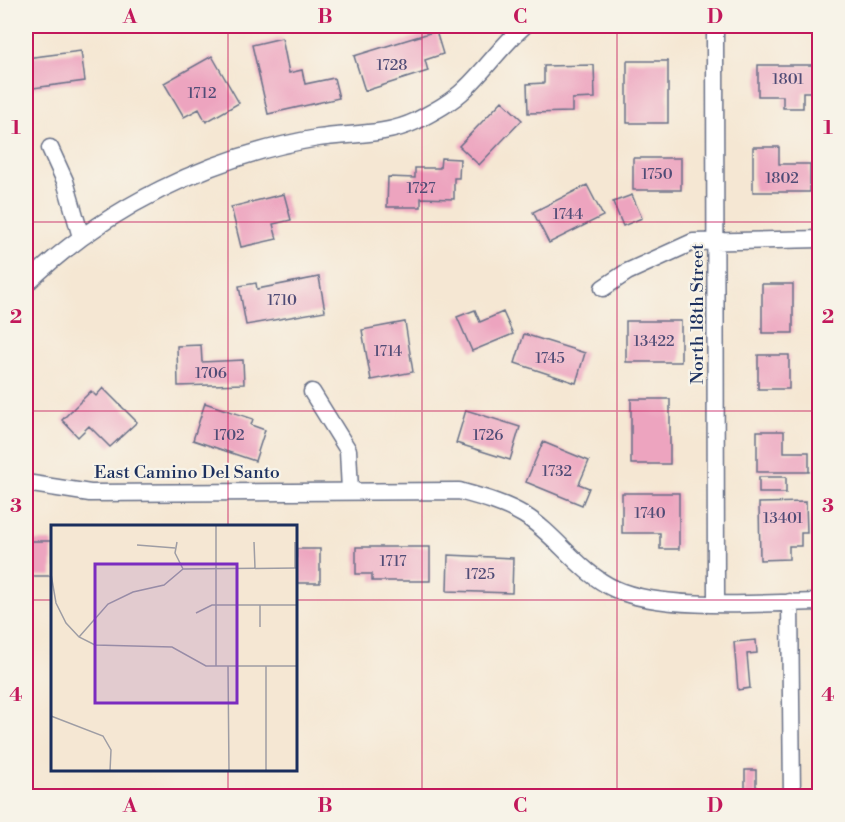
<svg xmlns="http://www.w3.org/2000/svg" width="845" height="822" font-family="'Libre Bodoni',serif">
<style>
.building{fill:#eda4bf}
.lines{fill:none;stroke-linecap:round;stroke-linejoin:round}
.minor-casing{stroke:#676f87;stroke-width:19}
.minor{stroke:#fff;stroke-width:16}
.grid{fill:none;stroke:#c2185b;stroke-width:1.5;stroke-opacity:0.55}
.labels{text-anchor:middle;stroke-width:4.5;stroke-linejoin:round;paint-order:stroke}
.number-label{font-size:15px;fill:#504c76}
.street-label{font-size:18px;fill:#1b2f5e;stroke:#f7f3e8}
.inset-road{fill:none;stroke:#9e9da4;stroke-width:1.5}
.view{fill:#7b2cbf;fill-opacity:0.15;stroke:#7b2cbf;stroke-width:3}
.inset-edge{fill:none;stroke:#1b2f5e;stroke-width:3}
.neatline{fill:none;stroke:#c2185b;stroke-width:2}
.grid-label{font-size:20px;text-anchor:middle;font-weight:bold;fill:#c2185b}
</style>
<rect width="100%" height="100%" fill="#f7f3e8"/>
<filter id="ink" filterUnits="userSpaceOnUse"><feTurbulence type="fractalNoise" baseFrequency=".0167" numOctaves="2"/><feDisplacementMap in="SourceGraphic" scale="12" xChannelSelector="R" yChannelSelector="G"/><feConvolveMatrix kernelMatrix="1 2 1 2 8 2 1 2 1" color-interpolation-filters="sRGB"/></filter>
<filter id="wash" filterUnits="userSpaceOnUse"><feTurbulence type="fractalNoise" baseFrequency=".008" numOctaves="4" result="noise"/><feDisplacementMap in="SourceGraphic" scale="24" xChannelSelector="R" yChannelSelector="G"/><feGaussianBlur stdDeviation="1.35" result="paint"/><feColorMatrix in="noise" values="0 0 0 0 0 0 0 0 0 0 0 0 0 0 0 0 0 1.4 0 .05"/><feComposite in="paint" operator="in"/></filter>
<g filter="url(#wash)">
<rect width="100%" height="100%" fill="#f5e7d3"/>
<g id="blocks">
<!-- building -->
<path class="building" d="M436 31 443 54 425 60 428 71 365 91 354 56Z
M282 38 289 73 302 70 305 84 334 78 339 98 268 114 252 45Z
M81 51 85 81 26 89V58Z
M212 56 239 103 206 122 199 109 184 117 164 83Z
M627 61H668V123H627Z
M594 65 595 98 572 99V112L528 113 527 84 544 83V66Z
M758 65H818V92H803V108H783V96H758Z
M502 101 522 120 479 165 459 146Z
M753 147H779V164H810V192H753Z
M441 158 460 159 459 178H454V199L421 198V207H387L388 177 415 178V168H440Z
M633 158H681V190H633Z
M587 185 603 216 549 243 533 212Z
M284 194 291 220 273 224 277 239 241 247 231 207Z
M632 195 642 218 623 226 613 202Z
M319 277 325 311 246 325 239 286 256 283 257 289Z
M762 284H793V333H762Z
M475 310 480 322 503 312 513 334 472 351 457 317Z
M626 321H681V362H626Z
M405 322 413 372 371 380 362 330Z
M524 334 585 353 576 383 515 363Z
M201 345 202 362 243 360 244 384 178 386 177 346Z
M758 355H789V389H758Z
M103 388 137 422 110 447 89 426 78 437 62 420 91 391 96 396Z
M631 399H670V464H631Z
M205 403 253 419 251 425 265 430 255 461 193 440Z
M466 410 520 427 510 460 456 443Z
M757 431H784V452H809V472H757Z
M543 442 589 461 579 484 589 488 582 505 526 482Z
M759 477H786V493H759Z
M622 493H679V549H660V533H622Z
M806 502 807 533H801V546H789V559L760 560 759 503Z
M26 541H52V576H26Z
M356 547H430V581H372V574H356Z
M296 549H320V583H296Z
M448 555 513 558 512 593 447 591Z
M756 640 757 653 747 654 750 688 738 690 734 642Z
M745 770H756V796H745Z"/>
</g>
</g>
<g filter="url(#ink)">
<use href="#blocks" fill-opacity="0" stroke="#676f87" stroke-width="1.5"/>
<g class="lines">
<defs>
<path id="minor" d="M715 26 716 603
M50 148 65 181 81 237
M26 284C105 208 210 156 318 138 351 133 385 136 416 121 433 112 452 102 465 89 486 69 502 45 524 26
M603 288 627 272 693 242 820 239
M312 392 348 450 350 491
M26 483 90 493 459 491C481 497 504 503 524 515 557 535 578 572 615 589 662 611 766 603 820 602
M790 602 792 796"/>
</defs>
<!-- minor casing -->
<use href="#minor" class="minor-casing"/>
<!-- minor -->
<use href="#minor" class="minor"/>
</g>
</g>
<!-- grid -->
<path class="grid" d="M228 26V526M422 26V796M617 26V796M26 222H820M26 411H820M26 600H52M296 600H820M228 770V796"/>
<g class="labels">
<!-- number labels -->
<g class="number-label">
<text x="392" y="70">1728</text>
<text x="788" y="84">1801</text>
<text x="202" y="98">1712</text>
<text x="657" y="179">1750</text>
<text x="782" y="183">1802</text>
<text x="421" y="193">1727</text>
<text x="568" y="219">1744</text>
<text x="282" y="305">1710</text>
<text x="654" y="346">13422</text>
<text x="388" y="356">1714</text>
<text x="550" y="363">1745</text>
<text x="211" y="378">1706</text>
<text x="229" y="440">1702</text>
<text x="488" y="440">1726</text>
<text x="557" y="476">1732</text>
<text x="650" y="518">1740</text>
<text x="783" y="523">13401</text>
<text x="393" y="566">1717</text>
<text x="480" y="579">1725</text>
</g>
<!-- street labels -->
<g class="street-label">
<text transform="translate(697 314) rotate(-90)" y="6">North 18th Street</text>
<text x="187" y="478">East Camino Del Santo</text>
</g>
</g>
<!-- overview -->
<g transform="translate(51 525)">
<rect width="246" height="246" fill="#f5e7d3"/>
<path class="inset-road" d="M126 17 124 28 132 44M203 17 204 43M244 17V43M86 20 124 23M132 44 246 43M0 49 5 78 15 98 28 112 44 120 121 122 155 141H246M145 88 161 80H246M209 102V80M28 112 57 79 82 67 113 60 132 44M165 141V0M177 141 178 246M215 141V246M0 191 52 211 60 225 59 246"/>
<path class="view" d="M44 39H186V178H44Z"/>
<rect width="246" height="246" class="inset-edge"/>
</g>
<!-- margin -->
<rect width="845" height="822" fill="none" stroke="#f7f3e8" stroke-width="66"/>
<rect x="33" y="33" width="779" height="756" class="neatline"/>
<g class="grid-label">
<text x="130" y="23">A</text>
<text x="325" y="23">B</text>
<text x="520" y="23">C</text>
<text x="715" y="23">D</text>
<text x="16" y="134">1</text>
<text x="828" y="134">1</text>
<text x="16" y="323">2</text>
<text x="828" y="323">2</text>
<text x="16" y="512">3</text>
<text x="828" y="512">3</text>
<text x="16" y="701">4</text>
<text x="828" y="701">4</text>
<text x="130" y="812">A</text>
<text x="325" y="812">B</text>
<text x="520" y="812">C</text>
<text x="715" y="812">D</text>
</g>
</svg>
